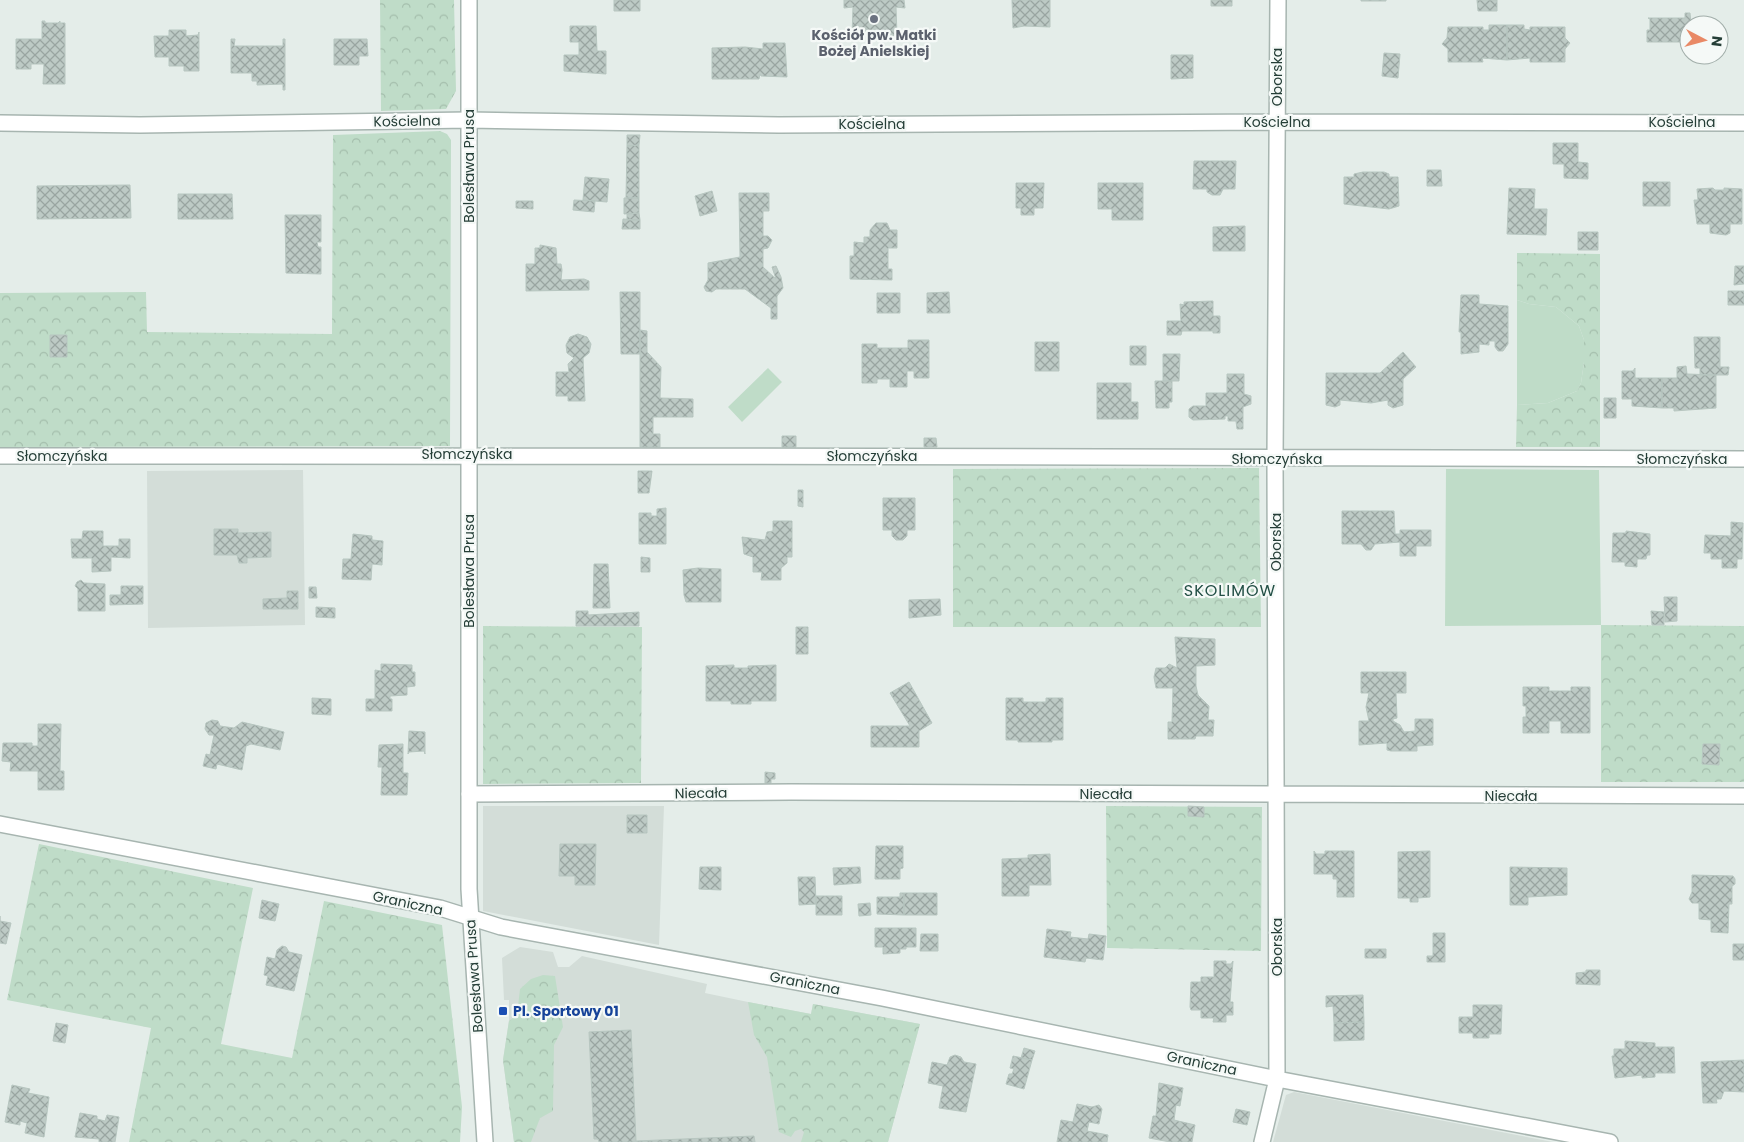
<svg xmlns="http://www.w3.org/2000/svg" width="1744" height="1142" font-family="Poppins,sans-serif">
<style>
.built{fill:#d3ddd8}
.green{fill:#bfdcc8}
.forest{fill:url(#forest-crowns)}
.building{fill:url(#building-cross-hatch);stroke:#b7c6c0}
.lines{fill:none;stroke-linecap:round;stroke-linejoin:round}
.minor-casing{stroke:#a7b5b0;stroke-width:18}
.tertiary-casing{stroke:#a7b5b0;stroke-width:18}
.minor{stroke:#fff;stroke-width:15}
.tertiary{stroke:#fff;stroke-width:15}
.worship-dot{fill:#6b7280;stroke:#f5f9f7;stroke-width:2}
.transit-dot{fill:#1a4fb4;stroke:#f5f9f7;stroke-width:2}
.labels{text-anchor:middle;stroke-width:4.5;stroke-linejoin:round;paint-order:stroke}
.worship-label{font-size:14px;font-weight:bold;fill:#5b616d;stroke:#f5f9f7}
.street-label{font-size:14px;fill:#253e37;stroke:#f5f9f7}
.transit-label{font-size:14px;font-weight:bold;fill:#164399;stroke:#f5f9f7;text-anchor:start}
.quarter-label{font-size:16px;letter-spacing:1px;fill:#224f45;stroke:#f5f9f7}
</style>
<defs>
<pattern id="forest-crowns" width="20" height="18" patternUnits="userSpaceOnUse" patternTransform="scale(1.25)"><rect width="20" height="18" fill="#bfdcc8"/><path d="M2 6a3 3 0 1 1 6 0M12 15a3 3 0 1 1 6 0" fill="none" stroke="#a4beac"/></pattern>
<pattern id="building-cross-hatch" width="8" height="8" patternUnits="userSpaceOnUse" patternTransform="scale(1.25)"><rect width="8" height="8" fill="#bdcac5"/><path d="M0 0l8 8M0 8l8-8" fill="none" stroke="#99a5a1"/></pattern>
</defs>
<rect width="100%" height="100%" fill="#e4ede9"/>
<!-- built -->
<path class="built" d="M303 470 305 625 148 628 147 471Z
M483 806H664L659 945 483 911Z
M520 947 553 952 558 967H569L582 956 707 984 705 993 748 1002 811 1014 813 1004 920 1024 888 1142H514L503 1060 509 1020V1000H504L502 958Z
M1294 1092 1553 1142H1273L1286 1095Z"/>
<!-- green -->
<path class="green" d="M1517 300 1529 304 1556 307 1579 326 1584 340V362L1581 383 1577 391 1548 403 1517 405Z
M768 368 782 382 742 422 728 407Z
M1446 469 1599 470 1601 625 1445 626Z"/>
<!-- forest -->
<path class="forest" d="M380 0H454L456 91 446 109 381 111Z
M440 131 447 134 451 140 450 446 0 447V293L146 292 147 332 332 334 333 135Z
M1517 253 1600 254V447H1516L1517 405 1548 403 1577 391 1581 383 1584 362V340L1579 326 1556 307 1529 304 1517 300Z
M1259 468 1261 627H953V469Z
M1601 625 1744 626V782H1601Z
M483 626 642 627 641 783 483 784Z
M1106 806 1262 807 1261 951 1107 948Z
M39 844 253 888 221 1044 292 1058 324 901 442 925 462 1107 460 1142H129L151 1028 7 1000Z
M543 975 555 976 563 1027 554 1045 553 1111 540 1118 531 1142H514L503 1060 509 1021 517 1015 520 989 531 979Z
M748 1002 811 1014 813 1004 920 1024 888 1142H801L804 1132 801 1129 795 1131 791 1137 779 1132 767 1057 754 1035Z"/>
<!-- building -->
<path class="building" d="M614 0H640V11H614Z
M844 0H904L905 8 896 7 897 36 854 34 852 36 853 7 844 8Z
M1012 0H1050V27L1024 26 1013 28Z
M1211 0H1232V6H1211Z
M1361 0H1386V1H1361Z
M1477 0H1497V11H1478Z
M1685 13H1690L1691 24H1703V21L1705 22 1704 25H1689V42H1647V30H1650V19L1648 18H1685Z
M42 21H45V23H58L60 21V23H65V84H43L44 64H31V69H16V39H42Z
M1489 25H1507V60L1482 58 1483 62H1448V49L1442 44 1447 38 1448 27H1483V30H1489Z
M1507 25H1524V29L1530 30V27H1565V38L1570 43 1565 49V62H1530V58L1507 60Z
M570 26H596L597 51H606V74L564 71V55H579V42H570Z
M169 30H186V36L198 35 199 32V71H184V66H169V57H155L154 36H169Z
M231 39H235L234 46H283V39H285V90H283V84L257 85V81H252V73H231Z
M334 39H367L368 56H359V65H334Z
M763 43H785L787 77 761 76 760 74 759 79H712V48L745 47 763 49Z
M1384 53 1400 54 1398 78 1382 76Z
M1171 55H1193V78L1171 79Z
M627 135H640L639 145 627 146Z
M1553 143H1578V162L1588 163V179L1564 178V164H1553Z
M639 145V198H626L627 146Z
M1194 161H1236L1235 189H1223L1220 195H1212L1207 192V189H1193Z
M1427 170H1441L1442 186H1427Z
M1363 172H1384L1389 174V177H1398L1399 206 1389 209 1344 204V177H1354V174Z
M585 177 609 179 607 202 583 200Z
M1643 182H1670V206H1643Z
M1016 183H1044L1043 208H1034V215H1021V208H1016Z
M1098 183H1143V220H1112V209H1098Z
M130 185 131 218 37 219V186Z
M1509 188 1535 189 1534 209H1547L1546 235 1507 234Z
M1713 188 1715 190H1724V188L1742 189V224H1730V233L1726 235 1710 233V224H1697L1694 200H1698L1697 189Z
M712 191 717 211 700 216 695 196Z
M739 193H769V211H763V236H768L772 240 768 248 763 249V267L776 279 772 267 776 266 781 277 783 288 777 296V319H771V308L745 289H716L712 292 706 291 704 287 708 280V263L740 257Z
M178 194H232L233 219H178Z
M624 198H639V213L624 214Z
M574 200 595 201 594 212 573 210Z
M516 201H533V209L516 208Z
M639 213 640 220H627V214Z
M285 215H321V242H317L318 247H321V274L286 273Z
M623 219 640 220V229H622Z
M876 223H887L890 230H897V248H888V269H892V280L850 279V256H854V242L864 243V237H870V230Z
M1245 226V251H1213V227Z
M1578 232H1598V250H1578Z
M540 245 556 248 557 264H561L562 270 561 280 584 279 589 281V290L526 291V264H535V248H540Z
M1735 266H1744V284L1734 285Z
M1728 291H1744V305H1728Z
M620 292H640V354H621Z
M949 292 950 313H927V293Z
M877 293H900V313H877Z
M1461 295H1479V304L1508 306V344L1503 351H1498L1495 347V341H1489V345L1479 344V352L1461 354V332H1459Z
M1213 301V316H1220V333H1213V331H1182L1181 335H1167V321H1181L1180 304 1184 305V302Z
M640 330 647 331V352L661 367 660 398 693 399V417H653V434H660V447H640Z
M578 334 587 337 591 344 589 353 583 358 585 401H568V396H556V372H569L568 364 574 358 567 353 566 345 570 337Z
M50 335H67V357H50Z
M1694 337H1720V367H1729L1728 375H1700V368H1695Z
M908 340H929V378H914V371H907V387H890V379H877V383H862V344H877V348H908Z
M1035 342H1059V371H1035Z
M1130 346H1146V365H1130Z
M1403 352 1416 367 1403 379V405L1393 408 1388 405V400L1371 403 1340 400V405L1335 407 1326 405V373H1380Z
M1163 354H1180L1179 381H1163Z
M1686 366 1687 374 1716 375V408L1674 411V408H1662V378H1677V367Z
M1635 368V378H1662V408L1632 406V399H1622V371H1633Z
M1227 374H1244V394L1251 396V404L1243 407V429H1237L1236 421H1228V416H1225V419L1193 420 1189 417V409L1193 406H1206V393H1227Z
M1155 381H1172V402H1169V408H1156Z
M1097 383H1131V402H1138V419H1097Z
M1604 398H1616V418H1604Z
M782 436H796V447H782Z
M924 438H936L937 447H924Z
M638 471H652L649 493H638Z
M798 490H803V507L798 506Z
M883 498H915V530H907V536L903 540H896L892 536V530H883Z
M666 508V544H639V513H651V516H657V509Z
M1342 511H1394L1395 534H1400V530H1431V546H1416V556H1400V542L1375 544 1371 550H1366L1361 544H1342Z
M773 521H792V557H787V563L781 568V580H761L762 572H753V557L744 554 742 537 765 540 767 532 773 531Z
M1731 522 1743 523 1742 559H1737V568H1722V559H1711V553H1704L1705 535 1731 536Z
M214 529H238V533L271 532V557L247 558V563H239L237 555H214Z
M83 531H103V546H119V539H130V558L111 557V571L92 572V558H72L71 539H82Z
M1626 531 1650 534V555H1647L1646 559H1637V567L1625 566V562H1612L1613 533H1626Z
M353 534 372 536V540L383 541 382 565 372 564 371 580 342 579 343 559H351Z
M641 557 650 558V572H641Z
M594 564H608L610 608H593Z
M698 568 721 569V602H686L684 595 683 570Z
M81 580 84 583 105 584V611H78V589L75 586 77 582Z
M121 586H143V604L110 605V595H121Z
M309 587H316L317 598H309Z
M287 591H298V609H263V599L287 598Z
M1664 597H1677V621L1665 622Z
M940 599 941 615 909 618V600Z
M316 607 335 608V618L316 617Z
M576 611H588V615L639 612V626H576Z
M1651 611 1664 612V625H1652Z
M796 627H808V654H796Z
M1175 637 1215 639V665L1196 666V686L1198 695 1209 706 1208 720H1214L1213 736H1196L1195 739H1168V722H1172L1173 688H1156L1154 677 1156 668H1165L1169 664 1177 668Z
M381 664 412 665V672H415V686L407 687V695L390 696V699H392V711H366V699H375V670L381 671Z
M734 665V668H748V666L776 665V701H751V704H731V701H706V666Z
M1361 672H1406V693H1396L1397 718 1393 719V721L1400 725 1404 732 1415 731V719H1433V745L1417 746V751H1391L1387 750V743L1359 745V721H1369L1366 707 1369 693H1361Z
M909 682 932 723 919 731V747H871V726H910L890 693Z
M1523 687H1549V691H1571V687H1590V733H1561V721H1549V733H1523V717H1526V706H1523Z
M312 698 331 699V715L312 714Z
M1006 698H1023V702H1046V698H1063V740H1052V742H1018V740H1006Z
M212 720 218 721 220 726 234 728 242 722 284 732 280 750 251 744 246 746 242 770 217 764 216 769 203 766 206 754 210 755 214 735H209L205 729 206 723Z
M38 724H61L60 771H64V790H38V771H10L11 762 2 761 3 743H32V746H38Z
M409 731 425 732V754L424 751 409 752 408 754Z
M403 744V773H408L407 795H381L382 767H378L379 745Z
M1703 744H1720L1719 765 1702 764Z
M765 772 775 773V779H771V783H765Z
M1188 806 1204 807V817L1188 816Z
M627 815H647V833H627Z
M560 844H596L595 885H575V876H559Z
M876 846H903V868L900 869V879H875Z
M1314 851 1316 854H1325V851H1354V897H1337V879H1333V874H1314Z
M1430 851V897L1418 898V902H1410V898H1398V852Z
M1050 854 1051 885H1029V896H1002V859L1028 858V855Z
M700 867H721V890L699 889Z
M860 867 861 883 834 885 833 868Z
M1510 867 1567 868V895L1528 897V905H1510Z
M1692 875 1733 876 1735 879V884L1732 886V904H1729L1728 933 1711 932V920L1699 919V903H1692L1689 899 1692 892Z
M798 877H815L816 904 799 905Z
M900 893H904V915L877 914V897H900Z
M904 893H937V915H904Z
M816 896H842V915H816Z
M262 900 279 904 275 921 259 918Z
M870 903 871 915 859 916 858 904Z
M0 916V921L11 923 6 944 0 943Z
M875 928H916V947H906V949H900V953L883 954V947H875Z
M1047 929 1071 932 1070 937 1088 939 1089 934 1106 936 1103 960 1086 958 1085 962 1044 957Z
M1433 933H1445V962H1427V956H1433Z
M921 934H938V951H920Z
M1733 944H1744V960H1733Z
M282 946 286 947 289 952 302 955 294 991 266 985 268 976 264 975 267 957 275 959 277 950Z
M1365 949H1386V958H1365Z
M1214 961H1226V964H1231L1233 961 1230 1002H1233V1015H1226V1022H1213L1214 1018H1201V1010H1191L1190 1007 1191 982H1201V977H1214Z
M1586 970H1600V985L1576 984V973L1586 972Z
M1363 995 1364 1022 1334 1023 1333 1006 1326 1007V996Z
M1473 1005H1502L1501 1034H1489V1038H1473V1033H1459V1017H1473Z
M1364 1022V1040L1334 1041V1023Z
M56 1023 68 1025 65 1043 53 1041Z
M631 1030 636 1141 754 1136 755 1142H599L598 1139H594L589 1032Z
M1625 1041 1655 1043V1047H1674L1675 1073H1655V1077L1642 1078V1075L1615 1078 1612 1056H1614V1049H1625Z
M1024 1048 1035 1051 1032 1060 1021 1058Z
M955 1055 961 1057 964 1062 976 1064 966 1112 939 1108 943 1086 928 1083 932 1062 947 1065 950 1057Z
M1013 1056 1032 1060 1024 1089 1006 1084 1009 1074H1012L1014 1069 1010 1068Z
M1744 1060V1092L1724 1091 1721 1099H1716L1717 1103H1703L1701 1062Z
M1159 1083 1183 1088 1180 1106 1176 1105 1174 1120 1195 1125 1192 1142H1170L1149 1138 1153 1116H1156Z
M12 1085 30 1089 28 1093 49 1097 44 1137 25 1133 27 1123 20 1121V1125L5 1122Z
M1077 1104 1092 1107 1099 1105 1102 1109 1099 1124 1089 1122 1087 1131 1108 1135 1107 1142H1057L1061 1120 1073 1122Z
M1236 1109 1250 1112 1247 1125 1233 1122Z
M80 1113 97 1116V1119L105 1121 107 1115 119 1117 115 1142H99V1139L75 1137Z"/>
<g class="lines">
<defs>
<path id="minor" d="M0 123 140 125 469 120 779 125 1277 122 1744 123
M0 456C581 453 1163 459 1744 459
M469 794 791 792 1744 796
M0 824 440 908 501 927 882 998 1277 1079 1610 1142
M1262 1142 1277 1079 1275 459 1278 0"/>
<path id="tertiary" d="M469 0V889L485 1142"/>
</defs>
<!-- minor casing -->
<use href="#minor" class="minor-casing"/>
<!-- tertiary casing -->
<use href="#tertiary" class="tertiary-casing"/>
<!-- minor -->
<use href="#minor" class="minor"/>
<!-- tertiary -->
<use href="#tertiary" class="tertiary"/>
</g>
<!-- markers -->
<circle class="worship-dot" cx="874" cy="19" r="5"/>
<rect class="transit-dot" x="498" y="1006" width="10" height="10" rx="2.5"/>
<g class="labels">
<!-- worship labels -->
<g class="worship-label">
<text x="874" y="40">Kościół pw. Matki<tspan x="874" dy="16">Bożej Anielskiej</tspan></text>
</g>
<!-- street labels -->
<g class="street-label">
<text transform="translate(1277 77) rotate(-90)" y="5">Oborska</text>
<text transform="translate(407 121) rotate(-1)" y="5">Kościelna</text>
<text x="1277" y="127">Kościelna</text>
<text x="1682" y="127">Kościelna</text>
<text x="872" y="129">Kościelna</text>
<text transform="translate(469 166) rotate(-90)" y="5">Bolesława Prusa</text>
<text x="467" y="459">Słomczyńska</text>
<text x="62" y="461">Słomczyńska</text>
<text x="872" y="461">Słomczyńska</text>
<text x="1277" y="464">Słomczyńska</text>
<text x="1682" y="464">Słomczyńska</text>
<text transform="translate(1276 542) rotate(-90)" y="5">Oborska</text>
<text transform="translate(469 571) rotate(-90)" y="5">Bolesława Prusa</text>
<text transform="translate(701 793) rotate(-1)" y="5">Niecała</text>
<text x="1106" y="799">Niecała</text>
<text x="1511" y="801">Niecała</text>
<text transform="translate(408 903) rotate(12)" y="5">Graniczna</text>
<text transform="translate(1277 947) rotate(-90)" y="5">Oborska</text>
<text transform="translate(474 976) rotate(-94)" y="5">Bolesława Prusa</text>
<text transform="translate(805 983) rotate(11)" y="5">Graniczna</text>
<text transform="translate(1202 1063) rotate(12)" y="5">Graniczna</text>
</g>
<!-- transit labels -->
<g class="transit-label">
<text x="513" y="1016">Pl. Sportowy 01</text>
</g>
<!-- quarter labels -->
<g class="quarter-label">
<text x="1230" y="596">SKOLIMÓW</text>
</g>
</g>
<!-- north arrow -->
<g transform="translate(1704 40) rotate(96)"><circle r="24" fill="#f5f9f7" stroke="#a2aeaa"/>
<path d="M0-4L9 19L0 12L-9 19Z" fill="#e98966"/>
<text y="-8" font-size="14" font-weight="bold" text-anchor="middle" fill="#253e37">N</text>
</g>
</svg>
